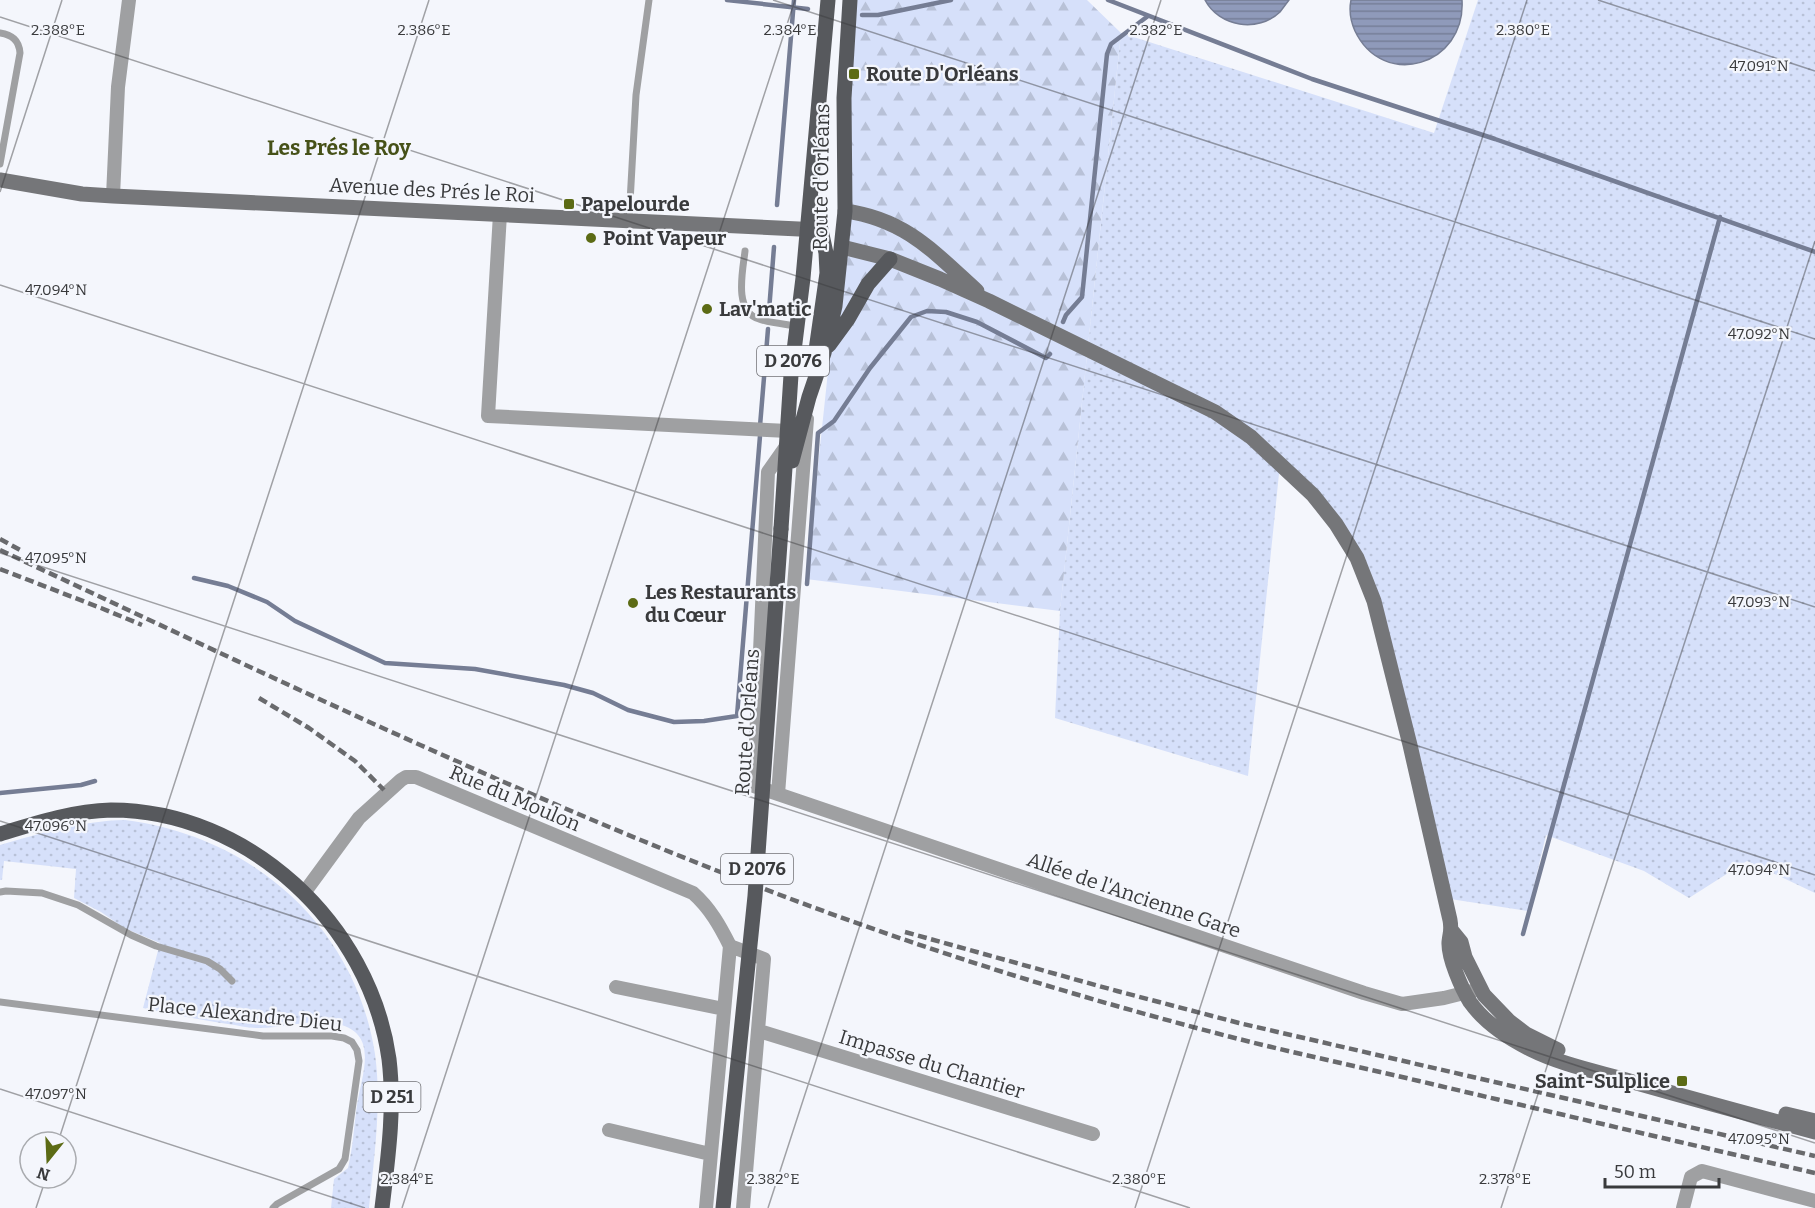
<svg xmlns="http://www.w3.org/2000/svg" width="1815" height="1208" font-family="Bitter,serif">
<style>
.grass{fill:url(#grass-dots)}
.forest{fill:url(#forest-firs)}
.water{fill:url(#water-rules);stroke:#757d94;stroke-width:1.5}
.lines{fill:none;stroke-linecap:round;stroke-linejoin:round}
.stream{stroke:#757d94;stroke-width:4.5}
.lane{stroke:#9fa0a2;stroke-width:7}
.street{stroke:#9fa0a2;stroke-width:14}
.secondary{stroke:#757679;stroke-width:15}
.primary{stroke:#57595d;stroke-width:15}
.rail{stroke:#696a6d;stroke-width:4.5;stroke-dasharray:9 4.5;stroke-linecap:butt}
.primary-bridge{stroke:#57595d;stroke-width:15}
.ticks{fill:none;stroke:#393a3c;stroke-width:1.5;stroke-opacity:0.45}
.poi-dot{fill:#5c6b15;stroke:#f4f6fc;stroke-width:2}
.labels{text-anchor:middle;stroke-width:4.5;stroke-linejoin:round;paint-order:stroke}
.shield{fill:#f4f6fc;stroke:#717276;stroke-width:1.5}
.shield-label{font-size:18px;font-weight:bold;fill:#393a3c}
.poi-label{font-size:20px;font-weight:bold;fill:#393a3c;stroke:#f4f6fc;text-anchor:start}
.street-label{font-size:20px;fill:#393a3c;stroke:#f4f6fc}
.neighbourhood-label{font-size:21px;font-weight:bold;fill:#465118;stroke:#f4f6fc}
.ticks-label{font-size:15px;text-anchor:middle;fill:#393a3c;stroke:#f4f6fc;stroke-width:4.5;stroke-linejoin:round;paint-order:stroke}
</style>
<defs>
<pattern id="grass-dots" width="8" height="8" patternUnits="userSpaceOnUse" patternTransform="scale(1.5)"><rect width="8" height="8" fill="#d6e0fa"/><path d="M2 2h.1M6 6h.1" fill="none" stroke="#b8c1d7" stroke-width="1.8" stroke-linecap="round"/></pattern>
<pattern id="forest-firs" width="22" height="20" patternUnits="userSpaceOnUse" patternTransform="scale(1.5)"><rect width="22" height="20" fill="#d6e0fa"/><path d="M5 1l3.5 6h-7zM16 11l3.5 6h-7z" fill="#b8c1d7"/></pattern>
<pattern id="water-rules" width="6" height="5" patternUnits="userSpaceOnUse" patternTransform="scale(1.5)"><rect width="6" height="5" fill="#8f9aba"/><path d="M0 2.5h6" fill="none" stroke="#767f98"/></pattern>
</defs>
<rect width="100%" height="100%" fill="#f4f6fc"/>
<!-- grass -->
<path class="grass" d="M1478 0H1815V893L1747 861 1689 898 1644 871 1546 835 1528 911 1444 898 1357 558 1280 464 1248 776 1055 718 1060 611 1121 33 1434 133Z
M125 820C251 836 355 925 375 1054 382 1105 374 1157 369 1208H331L334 1179 348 1168C353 1147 354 1126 357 1105 362 1073 381 1031 333 1023 307 1019 281 1029 256 1028 247 1028 237 1025 228 1024 200 1020 172 1014 143 1008L160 943 124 928 101 912 74 898 76 869 4 861 2 880H0V845C42 833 80 821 125 820Z"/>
<!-- forest -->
<path class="forest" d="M850 0H1087L1121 33 1060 611 806 579 845 211Z"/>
<!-- water -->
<path class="water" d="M1205 0H1289C1286 4 1283 8 1280 12 1258 33 1219 27 1205 0Z
M1351 0H1462C1466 66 1383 90 1355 31 1351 22 1349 10 1351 0Z"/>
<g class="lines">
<!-- stream -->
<path class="stream" d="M727 0 808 9
M1108 0 1312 79 1495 139 1815 252
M862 15H878L951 0
M777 205 794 0
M769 311 774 247
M1063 322 1066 315 1082 297 1107 54 1111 44 1148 16
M760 426 768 329
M194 578 228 586 267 602 295 621 385 663 475 669 564 685 593 693 628 710 674 722 704 721 737 716 760 436
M807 584 818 433 834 421 870 368 911 317 927 311 946 312 977 322 1046 358 1050 354
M0 793 81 785 95 781
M1523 934 1720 217"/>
<!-- lane -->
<path class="lane" d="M0 33C12 35 19 40 20 53L0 164
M629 220 636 95 649 0
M745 251C743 270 733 311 759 319 770 323 784 324 796 326
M0 892 6 891 42 893 78 905 131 935 156 946 207 961 220 969 232 981
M0 1002 263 1036H332L344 1038 352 1042 357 1050 359 1061 345 1159 339 1169 277 1204 273 1208"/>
<!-- street -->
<path class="street" d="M113 196 118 87 129 0
M500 214 488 416 788 431
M787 445 768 472 754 786 1364 993 1402 1004 1444 998 1476 990
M778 794 807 419
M304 893 359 818 401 780 406 777H416L693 893C710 908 720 926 730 946
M730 946 764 959 743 1208
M616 987 724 1009
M759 1031 1093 1134
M609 1130 710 1154
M706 1208 730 946
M1683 1208 1691 1177 1702 1171 1815 1201"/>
<!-- secondary -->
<path class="secondary" d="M0 180 82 194 113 196 820 230
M845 211C905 219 934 252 977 291
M842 247 890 259 940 279 989 301 1215 412 1251 437 1313 495 1336 524 1357 558 1374 601 1410 745 1450 920C1452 931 1450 932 1449 942 1448 958 1462 989 1470 1002 1485 1023 1508 1038 1530 1049 1560 1064 1594 1071 1626 1080 1689 1098 1752 1115 1815 1132
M1452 931 1461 942 1465 957 1484 995 1509 1021 1526 1034 1558 1050
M1786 1114 1815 1121"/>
<!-- primary -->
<path class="primary" d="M815 202 826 253 827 273 816 350
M829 345 848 319 868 284 890 259
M792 461 809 397 824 353 835 306 845 211 844 98 850 0
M781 529 791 375 803 278 828 0
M0 834C36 823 73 811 111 810 248 810 370 924 389 1059 395 1109 388 1158 382 1208"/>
<!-- rail -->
<path class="rail" d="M0 539 20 550
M0 550C292 686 582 828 888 934 1000 973 1115 1007 1231 1037 1293 1053 1356 1066 1419 1081 1551 1112 1683 1143 1815 1173
M0 569 101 608 142 625
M259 698 309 728 355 761 384 790
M905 932 1117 991 1239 1023 1815 1156"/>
<!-- primary-bridge -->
<path class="primary-bridge" d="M723 1208 755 896 781 529"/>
</g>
<!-- ticks -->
<path class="ticks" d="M773 0 1815 339M1598 0 1815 71M0 17 1815 607M0 192 62 0M0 285 1815 875M0 553 1815 1143M0 821 1190 1208M0 1089 365 1208M58 1142 429 0M36 1208 46 1178M402 1208 795 0M768 1208 1161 0M1135 1208 1527 0M1501 1208 1815 241"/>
<!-- markers -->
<g class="poi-dot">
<rect x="848" y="68" width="12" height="12" rx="3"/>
<rect x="563" y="198" width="12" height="12" rx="3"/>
<circle cx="591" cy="238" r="6"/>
<circle cx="707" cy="309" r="6"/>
<circle cx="633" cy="603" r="6"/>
<rect x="1676" y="1075" width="12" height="12" rx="3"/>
</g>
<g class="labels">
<!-- shield labels -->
<g class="shield">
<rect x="757" y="346" width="72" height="30" rx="4.5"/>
<rect x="721" y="854" width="72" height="30" rx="4.5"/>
<rect x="363.5" y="1082" width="57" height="30" rx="4.5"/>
</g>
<g class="shield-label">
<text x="793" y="367">D 2076</text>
<text x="757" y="875">D 2076</text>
<text x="392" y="1103">D 251</text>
</g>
<!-- poi labels -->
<g class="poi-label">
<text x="866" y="81">Route D'Orléans</text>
<text x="581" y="211">Papelourde</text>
<text x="603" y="245">Point Vapeur</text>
<text x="719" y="316">Lav'matic</text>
<text x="645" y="599">Les Restaurants<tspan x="645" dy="23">du Cœur</tspan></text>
<text x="1670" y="1088" text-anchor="end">Saint-Sulplice</text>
</g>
<!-- street labels -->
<g class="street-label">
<text transform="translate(821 177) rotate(-89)" y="7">Route d'Orléans</text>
<text transform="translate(432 190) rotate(3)" y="7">Avenue des Prés le Roi</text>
<text transform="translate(747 722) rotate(-86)" y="7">Route d'Orléans</text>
<text transform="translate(515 798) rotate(23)" y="7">Rue du Moulon</text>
<text transform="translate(1134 895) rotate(19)" y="7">Allée de l'Ancienne Gare</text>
<text transform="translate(245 1014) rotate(6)" y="7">Place Alexandre Dieu</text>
<text transform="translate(932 1064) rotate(17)" y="7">Impasse du Chantier</text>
</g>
<!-- neighbourhood labels -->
<g class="neighbourhood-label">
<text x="339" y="155">Les Prés le Roy</text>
</g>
</g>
<g class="ticks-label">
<text x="58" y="35">2.388°E</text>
<text x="424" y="35">2.386°E</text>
<text x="790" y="35">2.384°E</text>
<text x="1156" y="35">2.382°E</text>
<text x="1523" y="35">2.380°E</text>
<text x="1759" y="71">47.091°N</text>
<text x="56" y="295">47.094°N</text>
<text x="1759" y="339">47.092°N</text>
<text x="56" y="563">47.095°N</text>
<text x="1759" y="607">47.093°N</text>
<text x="56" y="831">47.096°N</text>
<text x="1759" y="875">47.094°N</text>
<text x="56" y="1099">47.097°N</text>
<text x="1759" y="1144">47.095°N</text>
<text x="407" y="1184">2.384°E</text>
<text x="773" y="1184">2.382°E</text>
<text x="1139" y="1184">2.380°E</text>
<text x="1505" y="1184">2.378°E</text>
</g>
<!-- north arrow -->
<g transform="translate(48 1160) rotate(198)"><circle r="28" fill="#f4f6fc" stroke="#a9abaf" stroke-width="1.5"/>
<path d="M0-4.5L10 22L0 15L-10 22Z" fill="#5c6b15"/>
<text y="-9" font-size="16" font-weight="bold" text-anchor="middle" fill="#393a3c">N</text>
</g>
<!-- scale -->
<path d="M1605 1178v9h114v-9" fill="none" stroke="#393a3c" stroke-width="3"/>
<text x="1614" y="1178" font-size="18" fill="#393a3c" stroke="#f4f6fc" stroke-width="4.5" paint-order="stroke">50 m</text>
</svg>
